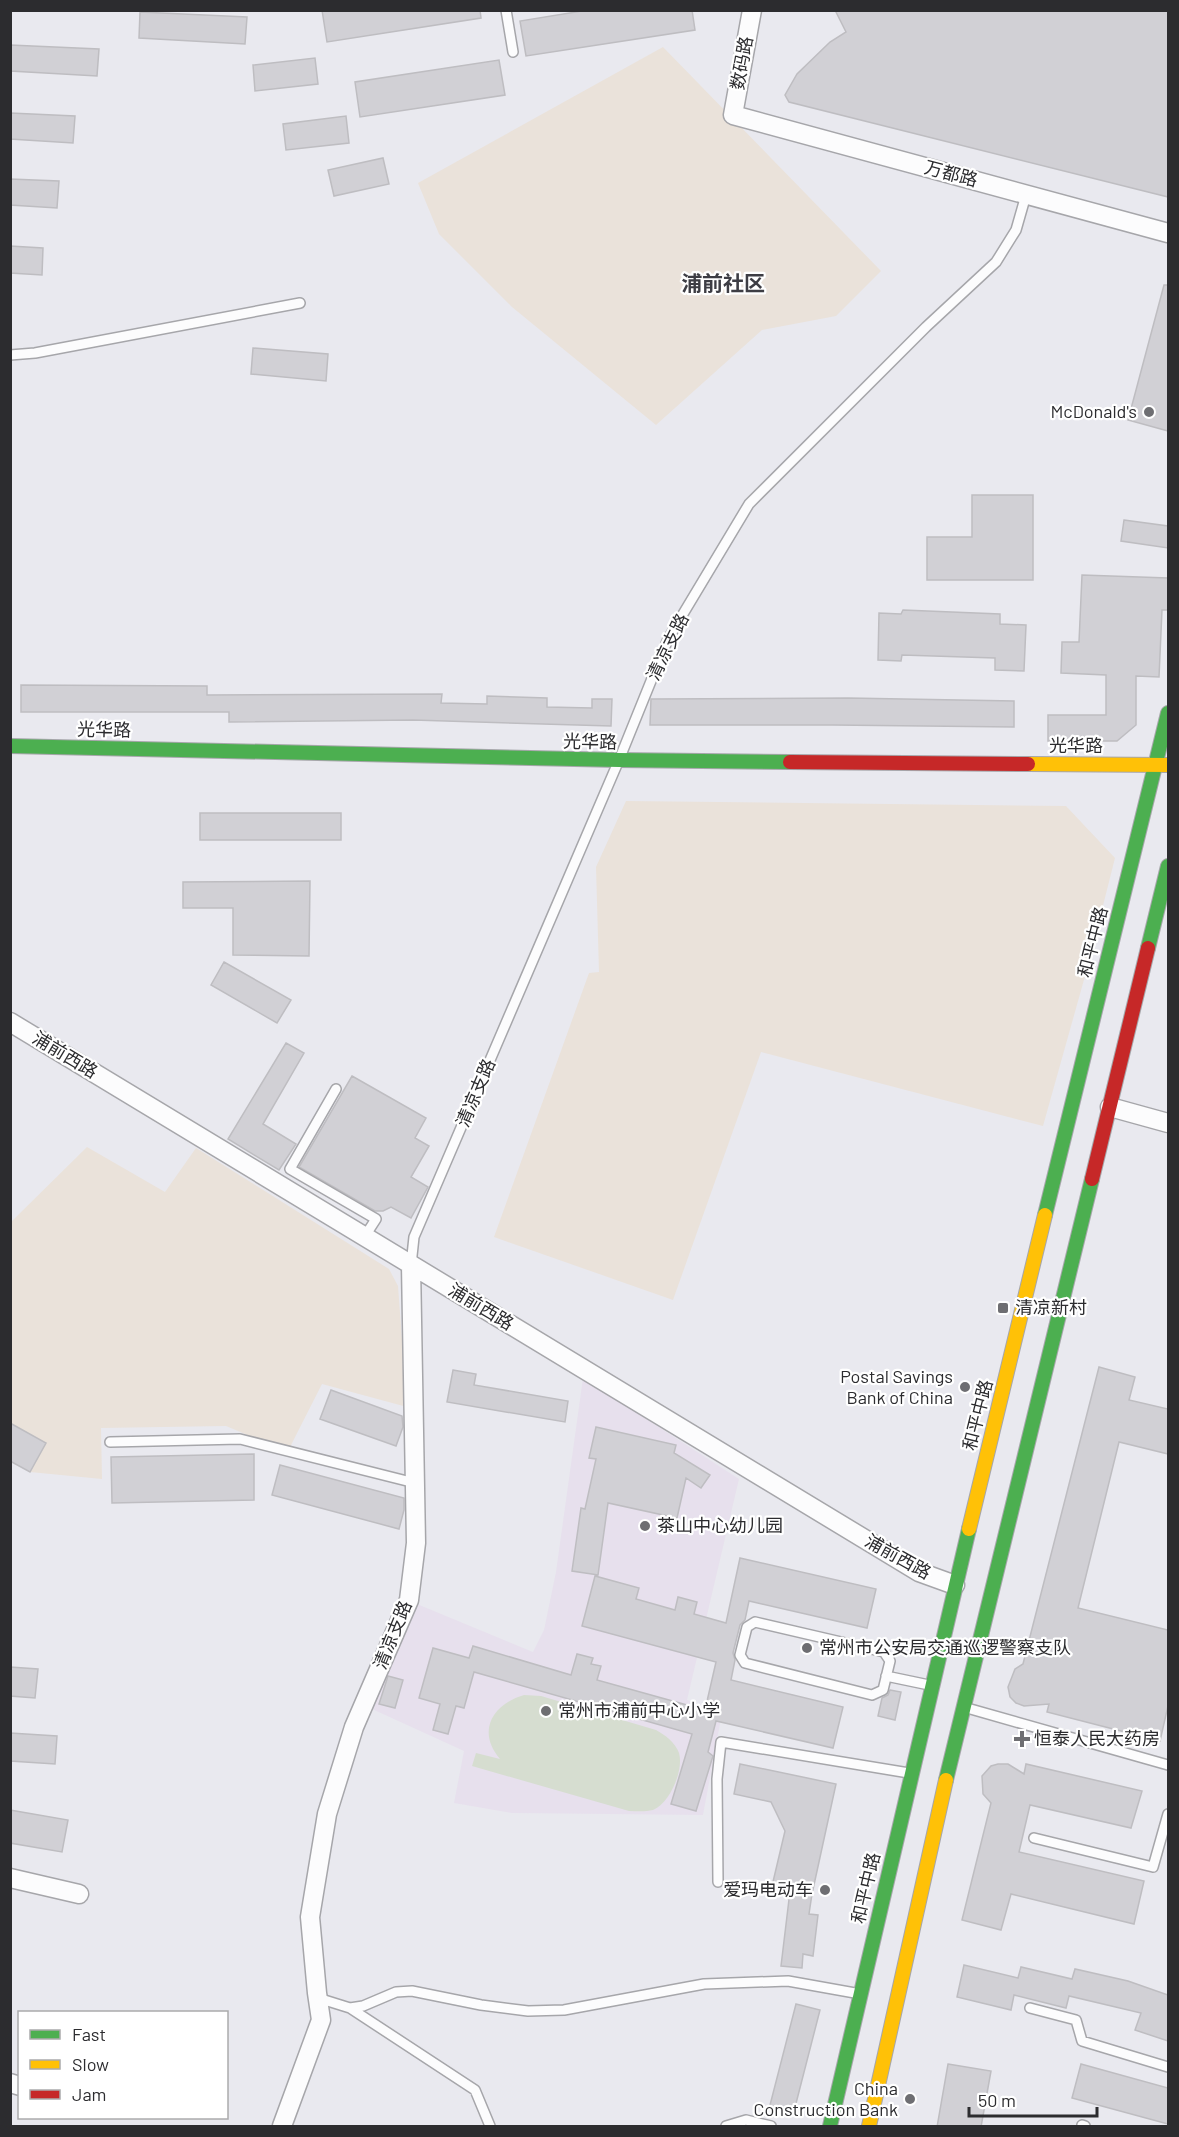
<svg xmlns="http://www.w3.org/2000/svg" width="1179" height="2137" font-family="Barlow,'Noto Sans SC',sans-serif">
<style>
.industrial{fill:#eae2da}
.education{fill:#e7e0ed}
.green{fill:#d6ddd0}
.building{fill:#d1d0d5;stroke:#bebdc1;stroke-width:1.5}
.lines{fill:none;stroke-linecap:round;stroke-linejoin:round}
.lane-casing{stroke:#a6a6aa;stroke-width:12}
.street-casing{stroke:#a6a6aa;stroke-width:21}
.fast-casing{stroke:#a6a6aa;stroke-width:16}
.slow-casing{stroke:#a6a6aa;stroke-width:16}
.jam-casing{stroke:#a6a6aa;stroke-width:16}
.lane{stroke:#fcfcfd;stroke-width:9}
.street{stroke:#fcfcfd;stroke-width:18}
.fast{stroke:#4caf50;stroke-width:14}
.slow{stroke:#ffc107;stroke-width:14}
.jam{stroke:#c62828;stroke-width:14}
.poi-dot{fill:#6e6e72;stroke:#fff;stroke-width:2}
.labels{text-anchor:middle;stroke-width:4.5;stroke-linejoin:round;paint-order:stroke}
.street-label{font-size:18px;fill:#2c2c2f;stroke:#fff}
.poi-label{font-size:18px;fill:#2c2c2f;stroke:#fff;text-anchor:start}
.quarter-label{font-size:21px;font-weight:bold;fill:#3d3d44;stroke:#fff}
</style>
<rect width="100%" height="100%" fill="#e9e9ef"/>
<!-- industrial -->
<path class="industrial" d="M663 47 881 271 836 316 762 330 656 425 512 307 439 234 418 183Z
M626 801 1066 806 1115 858 1087 969 1043 1126 761 1052 673 1300 494 1237 589 973 599 972 596 867Z
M87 1147 165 1192 196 1148 389 1269 398 1286 407 1407 322 1384 290 1447 257 1439 226 1426 101 1428 102 1479 30 1472 11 1462V1222Z"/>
<!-- education -->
<path class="education" d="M583 1378 739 1479 687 1700 722 1713 703 1815 512 1813 454 1803 464 1751 372 1709 417 1604 533 1652 544 1630 556 1572Z"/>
<!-- green -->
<path class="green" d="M524 1695 541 1696 656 1730C665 1735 675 1742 679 1753 684 1770 670 1803 653 1810 645 1812 636 1811 629 1811L472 1766 476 1753 500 1759C476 1731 493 1704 524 1695Z"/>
<!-- building -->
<path class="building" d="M322 10H480L481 18 327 42Z
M588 10H692L695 30 526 56 520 21Z
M835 10H1168V197L789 102 785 95 797 74 830 42 846 32Z
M140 12 247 17 245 44 139 38Z
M10 45 99 49 97 76 10 71Z
M315 58 318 84 255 91 253 65Z
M499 60 505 95 360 117 355 82Z
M10 113 75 116 73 143 10 139Z
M346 116 349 143 286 150 283 124Z
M383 158 389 184 334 196 328 170Z
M10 179 59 181 57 208 10 205Z
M10 246 43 248 42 275 10 273Z
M1164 285H1168V431L1128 420Z
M253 348 328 354 326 381 251 374Z
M972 495H1033V580H927V537H972Z
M1124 520 1168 526V548L1121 541Z
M1082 575 1168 578V610H1162L1159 677 1136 676V725L1117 741H1048V715H1106V675L1061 673 1062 642H1079Z
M903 610 1000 614V624L1026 625 1024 671 995 670V658L902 655 901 661 878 660 879 613 901 614Z
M21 685 207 686V695L442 694 441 703 487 704V696L547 698V707L592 708V699H612L611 726 413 720 229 722V712H21Z
M848 698 1014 701V727L833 725H650L651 699Z
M200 813H341V840H200Z
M310 881 309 956 233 955V908H183V882Z
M224 962 291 1000 277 1023 211 985Z
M286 1043 304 1053 263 1124 296 1144 279 1170 228 1139Z
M352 1076 426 1118 415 1138 429 1146 411 1177 428 1187 411 1218 391 1207 383 1211H375L299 1167Z
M1099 1367 1135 1377 1129 1400 1168 1409V1454L1119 1442 1078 1608 1168 1630V1706L1160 1741 1047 1712 1049 1704 1024 1706 1016 1703 1010 1697 1008 1687 1015 1669 1023 1664Z
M453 1370 476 1374 474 1385 568 1401 565 1422 447 1402Z
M331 1390 402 1416 403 1427 396 1446 320 1419Z
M10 1423 46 1443 30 1472 10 1461Z
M596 1427 676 1445 674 1453 710 1475 701 1488 686 1478 677 1518 608 1503 598 1575 572 1571 581 1508 585 1509 596 1459 589 1458Z
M254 1454V1500L112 1503 111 1457Z
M280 1465 404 1498V1510L399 1529 272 1495Z
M740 1558 876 1589 867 1628 749 1601 745 1620 740 1625 733 1653 735 1660 731 1680 843 1707 833 1748 716 1721 708 1752 713 1756 696 1811 671 1804 692 1734 474 1672 464 1708 456 1706 448 1734 433 1730 440 1704 419 1698 433 1648 469 1658 473 1646 571 1675 577 1654 593 1658 591 1664 601 1666 597 1680 705 1710 716 1662 582 1626 595 1576 639 1588 636 1599 675 1610 678 1597 697 1602 694 1614 726 1623Z
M10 1667 38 1669 35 1698 10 1696Z
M388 1676 403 1680 395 1708 379 1704Z
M890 1690 901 1692 895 1720 878 1716 882 1698 888 1695Z
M10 1733 57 1736 55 1764 10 1761Z
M740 1764 836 1784 812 1894 809 1914 818 1915 813 1956 803 1954 802 1968 781 1966 790 1891 772 1886 785 1831 771 1802 734 1794Z
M998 1764H1008L1024 1774 1026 1764 1142 1791 1131 1828 1030 1805 1019 1852 1144 1881 1134 1924 1011 1894 1001 1930 962 1920 991 1803 983 1794 982 1776 991 1766Z
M10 1810 68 1820 62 1852 10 1843Z
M964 1965 1018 1978 1021 1967 1072 1979 1075 1969 1128 1981 1168 1995V2041L1135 2030 1141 2013 1069 1996 1066 2008 1014 1995 1011 2010 957 1997Z
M796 2004 820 2010 793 2115 769 2109Z
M948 2064 991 2071 981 2127H937Z
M1081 2064 1168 2088V2124L1072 2098Z"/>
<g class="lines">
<defs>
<path id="lane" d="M506 10 513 52
M10 355 35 353 300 303
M336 1089 290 1169 376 1219 365 1236
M411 1265 414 1237 619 760 668 639 749 504 926 327 996 262 1016 230 1026 195
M110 1442 240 1439 415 1483
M755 1622 884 1652 890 1661 883 1690 872 1695 745 1663 740 1655 747 1627Z
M886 1676 929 1685
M967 1708 1168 1765
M1034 1838 1153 1867 1168 1814
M718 1882 717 1779 721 1742 909 1773
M318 1998 350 2008 363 2006 396 1992 412 1991 481 2005 528 2011 564 2010 704 1984 788 1981 855 1993
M350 2008 475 2090 490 2126
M1030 2008 1076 2020 1082 2041 1168 2067
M1082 2125 1085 2126
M726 2126 746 2120 771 2126"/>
<path id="street" d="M752 10 733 115 1168 233
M10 1022 919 1572 955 1585
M1110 1107 1168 1123
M10 1878 79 1894
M10 2083 20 2086
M282 2126 321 2020 317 1993 310 1917 327 1814 354 1727 409 1600 416 1543 411 1265"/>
<path id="fast" d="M10 746 619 760 790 762
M1148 948 1168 866
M1045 1215 1168 713
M946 1780 1092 1179
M830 2126 969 1529"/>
<path id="slow" d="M1028 764 1168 765
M969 1529 1045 1215
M869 2126 946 1780"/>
<path id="jam" d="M790 762 1028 764
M1092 1179 1148 948"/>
</defs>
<!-- lane casing -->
<use href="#lane" class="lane-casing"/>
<!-- street casing -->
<use href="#street" class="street-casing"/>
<!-- fast casing -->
<use href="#fast" class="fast-casing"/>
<!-- slow casing -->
<use href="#slow" class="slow-casing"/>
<!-- jam casing -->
<use href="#jam" class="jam-casing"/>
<!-- lane -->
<use href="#lane" class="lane"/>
<!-- street -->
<use href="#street" class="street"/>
<!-- fast -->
<use href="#fast" class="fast"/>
<!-- slow -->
<use href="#slow" class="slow"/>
<!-- jam -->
<use href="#jam" class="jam"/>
</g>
<!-- markers -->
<g class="poi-dot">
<circle cx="1149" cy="412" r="6"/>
<rect x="997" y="1302" width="12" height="12" rx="3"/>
<circle cx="965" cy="1387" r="6"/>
<circle cx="645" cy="1526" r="6"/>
<circle cx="807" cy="1648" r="6"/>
<circle cx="546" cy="1711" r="6"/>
<path d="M1019 1730h6v6h6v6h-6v6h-6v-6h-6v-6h6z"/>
<circle cx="825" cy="1890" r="6"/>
<circle cx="910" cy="2099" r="6"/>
</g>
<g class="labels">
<!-- street labels -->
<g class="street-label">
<text transform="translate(742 63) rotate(-80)" y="6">数码路</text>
<text transform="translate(951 174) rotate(15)" y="6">万都路</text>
<text transform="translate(668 647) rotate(-64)" y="6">清凉支路</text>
<text transform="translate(104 730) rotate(1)" y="6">光华路</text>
<text transform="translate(590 742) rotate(1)" y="6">光华路</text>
<text x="1076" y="752">光华路</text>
<text transform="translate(1093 942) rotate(-76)" y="6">和平中路</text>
<text transform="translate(65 1055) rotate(31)" y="6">浦前西路</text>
<text transform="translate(476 1093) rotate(-67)" y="6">清凉支路</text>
<text transform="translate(481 1307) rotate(31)" y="6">浦前西路</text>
<text transform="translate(978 1415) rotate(-76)" y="6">和平中路</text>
<text transform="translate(898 1557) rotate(29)" y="6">浦前西路</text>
<text transform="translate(393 1635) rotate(-68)" y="6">清凉支路</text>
<text transform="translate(866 1888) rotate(-77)" y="6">和平中路</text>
</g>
<!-- poi labels -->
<g class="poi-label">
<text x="1137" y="418" text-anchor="end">McDonald's</text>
<text x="1015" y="1314">清凉新村</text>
<text x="953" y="1383" text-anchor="end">Postal Savings<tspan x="953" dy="21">Bank of China</tspan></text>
<text x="657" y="1532">茶山中心幼儿园</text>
<text x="819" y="1654">常州市公安局交通巡逻警察支队</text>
<text x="558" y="1717">常州市浦前中心小学</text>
<text x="1034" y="1745">恒泰人民大药房</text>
<text x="813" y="1896" text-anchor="end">爱玛电动车</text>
<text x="898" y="2095" text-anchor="end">China<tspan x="898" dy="21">Construction Bank</tspan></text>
</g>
<!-- quarter labels -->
<g class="quarter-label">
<text x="723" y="291">浦前社区</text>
</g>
</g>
<!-- border -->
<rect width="1179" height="2137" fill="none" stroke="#2c2c2f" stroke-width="24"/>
<!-- legend -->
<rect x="18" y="2011" width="210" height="108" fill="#ffffff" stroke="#ababac" stroke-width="1.5"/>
<rect x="30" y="2030" width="30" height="9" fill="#4caf50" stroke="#ababac" stroke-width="1.5"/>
<text x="72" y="2041" font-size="18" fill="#2c2c2f">Fast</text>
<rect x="30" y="2060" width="30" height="9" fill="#ffc107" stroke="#ababac" stroke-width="1.5"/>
<text x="72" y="2071" font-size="18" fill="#2c2c2f">Slow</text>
<rect x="30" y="2090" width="30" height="9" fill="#c62828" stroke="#ababac" stroke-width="1.5"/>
<text x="72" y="2101" font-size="18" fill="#2c2c2f">Jam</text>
<!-- scale -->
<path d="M969 2107v9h128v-9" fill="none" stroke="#2c2c2f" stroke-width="3"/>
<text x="978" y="2107" font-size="18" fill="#2c2c2f" stroke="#ffffff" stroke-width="4.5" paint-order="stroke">50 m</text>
</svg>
